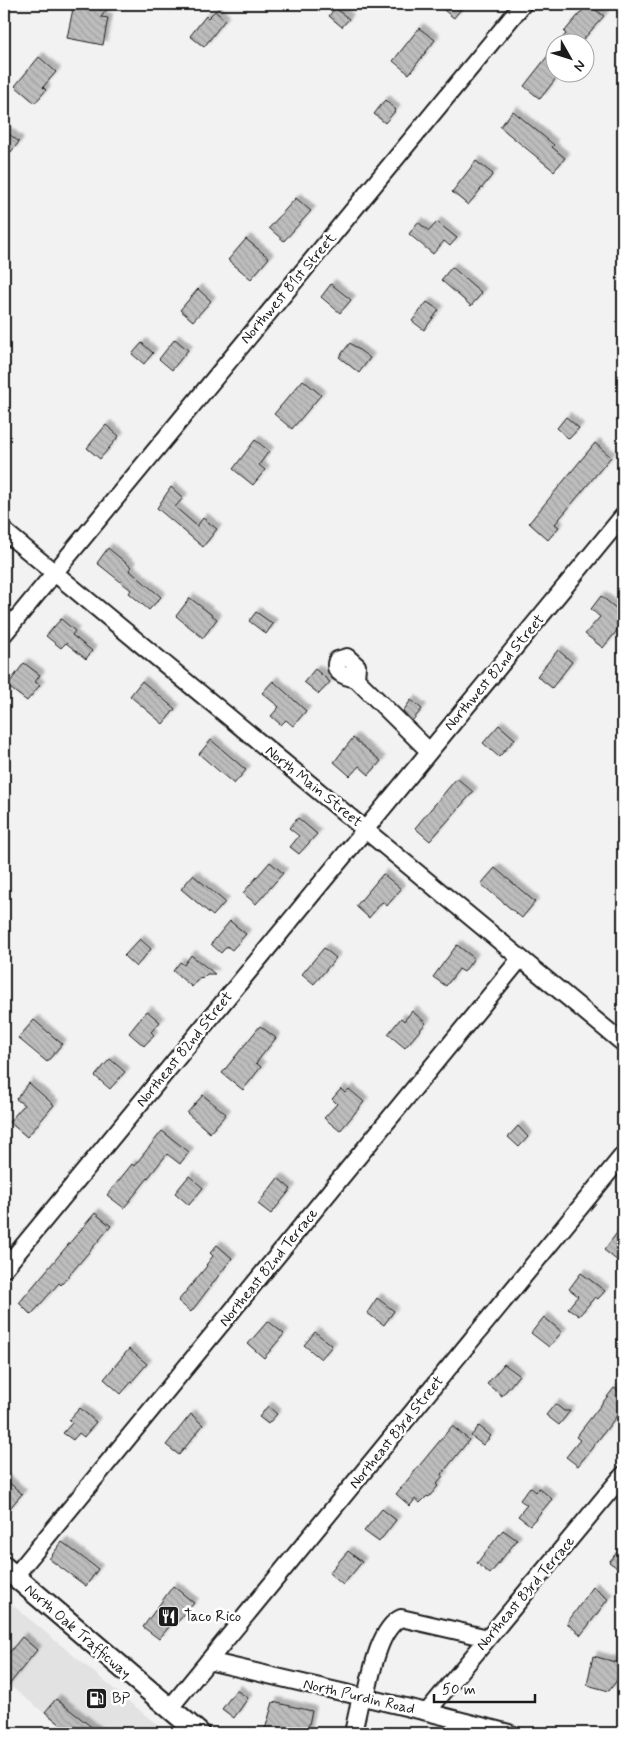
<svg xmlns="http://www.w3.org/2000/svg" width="627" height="1737" font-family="Mynerve,sans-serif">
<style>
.built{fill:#e2e2e2}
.building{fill:url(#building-back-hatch);stroke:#1c1c1c;filter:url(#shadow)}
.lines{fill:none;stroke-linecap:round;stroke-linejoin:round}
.minor-casing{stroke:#1c1c1c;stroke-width:20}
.major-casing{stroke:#1c1c1c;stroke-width:24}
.minor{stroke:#fff;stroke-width:16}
.major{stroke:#fff;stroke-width:20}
.labels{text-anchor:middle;stroke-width:5;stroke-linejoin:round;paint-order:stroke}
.street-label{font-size:15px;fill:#1c1c1c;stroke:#fff}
.poi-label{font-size:15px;fill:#1c1c1c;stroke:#fff;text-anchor:start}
</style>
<defs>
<pattern id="building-back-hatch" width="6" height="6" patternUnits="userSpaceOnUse" patternTransform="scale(1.25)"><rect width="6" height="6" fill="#bdbdbd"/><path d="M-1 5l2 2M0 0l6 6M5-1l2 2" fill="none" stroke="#a2a2a2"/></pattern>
<filter id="shadow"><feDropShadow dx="4.5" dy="-4.5" stdDeviation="1" flood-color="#0004"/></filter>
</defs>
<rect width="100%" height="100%" fill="#f2f2f2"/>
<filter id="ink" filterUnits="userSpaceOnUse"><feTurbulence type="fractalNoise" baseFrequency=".02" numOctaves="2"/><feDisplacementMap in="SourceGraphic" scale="10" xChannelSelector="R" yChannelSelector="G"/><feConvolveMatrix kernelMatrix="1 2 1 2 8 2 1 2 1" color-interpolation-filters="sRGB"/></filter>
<g filter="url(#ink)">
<!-- built -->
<path class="built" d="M4 1598 167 1733H69L13 1688 4 1696Z"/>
<!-- building -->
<path class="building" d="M74 4H111L101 17 108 18 103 45 67 38Z
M436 4H465L454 18Z
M588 4 604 16 581 42H559L566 34 564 32Z
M335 8 349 19 342 27 329 16Z
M215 11 225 20 204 47 190 36 206 16 208 18Z
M419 28 435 40 409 74 393 61Z
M554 48V72H561L540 99 524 86Z
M39 57 56 72 43 87 46 90 35 103 15 86Z
M385 100 396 110 385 123 374 114Z
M513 111 554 145 552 147 565 158 554 171 500 127Z
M4 130 19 142 11 152 4 145Z
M476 161 493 174 468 205 452 192Z
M296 198 311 211 284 241 269 228Z
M418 222 429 231 437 222 457 238 450 246 444 241 433 254 409 234Z
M246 239 269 258 251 279 228 260Z
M452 267 482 293 471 306 441 280Z
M331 284 351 300 340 313 321 297Z
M198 289 211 301 193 321 180 310Z
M427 302 439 310 424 330 412 321Z
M175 339 188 350 172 370 159 359Z
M142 343 153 353 144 364 132 354Z
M350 343 370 358 359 373 339 357Z
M303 380 321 395 292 429 274 414Z
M566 417 579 428 569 439 557 428Z
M106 425 119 436 100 459 87 448Z
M255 440 269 451 259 465 265 470 253 485 233 469Z
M595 443 611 457 555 524 559 527 548 540 529 523Z
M171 487 183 498 175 507 197 526 203 518 217 529 203 547 157 508Z
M108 548 131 567 129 570 161 597 149 610 129 593 131 590 97 563Z
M601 596 623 614V623L603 648 585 634 600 617 591 609Z
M190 598 217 619 203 638 176 616Z
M256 612 273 624 266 634 249 621Z
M61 619 75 631 72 635 92 651 86 659 66 643 61 648 46 636Z
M558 650 572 662 552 688 537 676Z
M24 663 40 675 35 682 40 685 27 701 7 686Z
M315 669 330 682 319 694 304 682Z
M142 681 175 709 163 724 130 696Z
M273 681 306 711 293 726 286 720 281 725 271 716 279 707 262 693Z
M411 700 422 709 412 721 403 711Z
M499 725 515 739 499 757 483 743Z
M353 738 381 761 369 775 359 766 350 776 334 762Z
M211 740 246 770 234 784 199 754Z
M457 778 473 792 430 841 415 828Z
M298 818 317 834 299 854 290 847 299 836 289 828Z
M270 862 283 873 256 904 243 893Z
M495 868 535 902 522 918 481 884Z
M383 874 401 889 387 906 382 902 369 918 356 906Z
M193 875 225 902 213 916 181 889Z
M230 921 246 934 232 950 227 946 221 953 211 944Z
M140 939 151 949 136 967 124 956Z
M457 945 474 958 464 972 459 969 446 986 433 977Z
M324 948 336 958 314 984 302 974Z
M191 955 215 974H207L202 979 200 977 192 987 173 971 180 962 184 965Z
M147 1011 160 1022 151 1032 154 1035 144 1046 129 1033Z
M412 1011 426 1023 405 1048 388 1034 401 1018 404 1021Z
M34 1020 62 1044 47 1062 18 1038Z
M260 1026 276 1038 256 1063 261 1067 243 1090 222 1073Z
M110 1059 125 1072 110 1089 95 1076Z
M29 1083 54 1105 27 1137 9 1122 24 1105 16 1099Z
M341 1089 345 1093 349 1089 364 1102 340 1131 324 1118 337 1104 332 1099Z
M203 1095 226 1114 210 1133 187 1113Z
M518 1126 528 1137 519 1147 508 1137Z
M162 1131 189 1152 180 1164 167 1154 124 1208 107 1195 132 1164 134 1166Z
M189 1176 203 1188 189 1205 175 1193Z
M278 1178 291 1189 271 1214 258 1204Z
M95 1213 111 1226 61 1285 59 1283 31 1315 19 1303Z
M623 1225V1256L619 1262 604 1250Z
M217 1245 232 1258 191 1312 178 1301 207 1266 206 1265 213 1256 210 1253Z
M581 1273 605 1291 598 1299 595 1297 579 1316 568 1308 578 1296 569 1289Z
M377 1298 394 1311 384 1325 367 1313Z
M544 1317 562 1332 549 1347 531 1333Z
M268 1321 284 1334 264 1358 248 1344Z
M315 1332 332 1346 321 1359 304 1345Z
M129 1349 147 1364 121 1394 104 1379Z
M504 1364 519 1375 502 1396 487 1384Z
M614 1388 623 1395V1408L578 1466 566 1457 580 1440 576 1437Z
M555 1404 564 1411H570L559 1425 546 1415Z
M268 1406 277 1414 268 1424 259 1417Z
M80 1408 96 1422 84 1437 79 1433 73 1440 63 1433 72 1423 69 1420Z
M191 1414 203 1425 179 1455 166 1445Z
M452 1426 469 1440 441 1475 443 1476 436 1484 438 1486 429 1497 427 1496 420 1503 415 1499 410 1506 396 1494Z
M479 1426 491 1436 483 1445 471 1436Z
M4 1478 22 1494 4 1515Z
M530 1487 536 1492 539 1488 552 1499 530 1525 518 1516 527 1505 520 1500Z
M382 1509 396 1520 379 1542 364 1531Z
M503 1530 517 1540 490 1574 477 1563Z
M62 1542 98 1569 86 1586 49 1559Z
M623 1545V1572L609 1562Z
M348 1551 362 1562 343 1585 329 1573Z
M173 1586 194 1603 176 1624 173 1622 159 1639 143 1627Z
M593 1587 608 1599 581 1635 567 1623Z
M22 1637 37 1650 4 1691V1659Z
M593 1656 623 1664V1672L609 1691 587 1685Z
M236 1690 248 1698 234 1718 222 1709Z
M56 1699 99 1733H71L45 1712Z
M273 1702 312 1711 307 1733H264Z"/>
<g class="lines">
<defs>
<path id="minor" d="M4 531 623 1043
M4 634 523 4
M356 679C346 677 332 673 337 660L347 657 357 666 356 679 429 751
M4 1269 623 516
M15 1576 520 959
M208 1661 427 1712 509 1733
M366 1697C371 1675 379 1628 401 1618L488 1638
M169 1709 623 1155
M427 1712 623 1475
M353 1733 361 1696"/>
<path id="major" d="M4 1567 199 1733"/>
</defs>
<!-- minor casing -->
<use href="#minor" class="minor-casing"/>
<!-- major casing -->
<use href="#major" class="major-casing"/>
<!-- minor -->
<use href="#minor" class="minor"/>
<!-- major -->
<use href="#major" class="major"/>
</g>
</g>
<!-- icons -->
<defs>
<symbol id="restaurant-square" viewBox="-11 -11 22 22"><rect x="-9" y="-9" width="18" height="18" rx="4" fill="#1c1c1c" stroke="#fff"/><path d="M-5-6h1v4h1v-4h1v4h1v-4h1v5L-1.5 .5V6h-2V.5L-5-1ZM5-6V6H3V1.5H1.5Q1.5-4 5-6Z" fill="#fff"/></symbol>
<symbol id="fuel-square" viewBox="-11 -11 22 22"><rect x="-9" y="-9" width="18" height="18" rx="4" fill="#1c1c1c" stroke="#fff"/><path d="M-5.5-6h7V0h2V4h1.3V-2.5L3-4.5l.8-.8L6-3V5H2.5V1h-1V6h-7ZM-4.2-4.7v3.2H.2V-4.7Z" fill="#fff"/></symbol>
</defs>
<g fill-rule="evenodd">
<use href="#restaurant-square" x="156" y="1604" width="25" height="25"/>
<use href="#fuel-square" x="84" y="1686" width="25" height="25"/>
</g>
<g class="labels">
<!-- street labels -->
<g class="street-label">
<text transform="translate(288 288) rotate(-50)" y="5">Northwest 81st Street</text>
<text transform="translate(494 672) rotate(-50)" y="5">Northwest 82nd Street</text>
<text transform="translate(314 786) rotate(39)" y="5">North Main Street</text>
<text transform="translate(184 1049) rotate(-51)" y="5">Northeast 82nd Street</text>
<text transform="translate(268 1267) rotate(-51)" y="5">Northeast 82nd Terrace</text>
<text transform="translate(396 1432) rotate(-51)" y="5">Northeast 83rd Street</text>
<text transform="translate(525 1593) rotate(-50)" y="5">Northeast 83rd Terrace</text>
<text transform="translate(78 1631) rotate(41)" y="5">North Oak Trafficway</text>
<text transform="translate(359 1696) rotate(13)" y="5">North Purdin Road</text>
</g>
<!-- poi labels -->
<g class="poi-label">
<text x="184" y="1621">Taco Rico</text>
<text x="112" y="1703">BP</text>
</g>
</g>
<!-- margin -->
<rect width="627" height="1737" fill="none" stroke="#fff" stroke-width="20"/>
<rect x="10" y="10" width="607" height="1717" fill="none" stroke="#1c1c1c" stroke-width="2" filter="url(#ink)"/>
<!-- north arrow -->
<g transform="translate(570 58) rotate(129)"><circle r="24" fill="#ffffff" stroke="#a4a4a4"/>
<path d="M0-4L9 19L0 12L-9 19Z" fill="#1c1c1c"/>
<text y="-8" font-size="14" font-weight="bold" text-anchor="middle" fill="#1c1c1c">N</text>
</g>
<!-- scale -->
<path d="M434 1694v8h101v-8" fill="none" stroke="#1c1c1c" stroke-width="2.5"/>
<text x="442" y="1694" font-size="15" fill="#1c1c1c" stroke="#ffffff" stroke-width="4" paint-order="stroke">50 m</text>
</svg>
